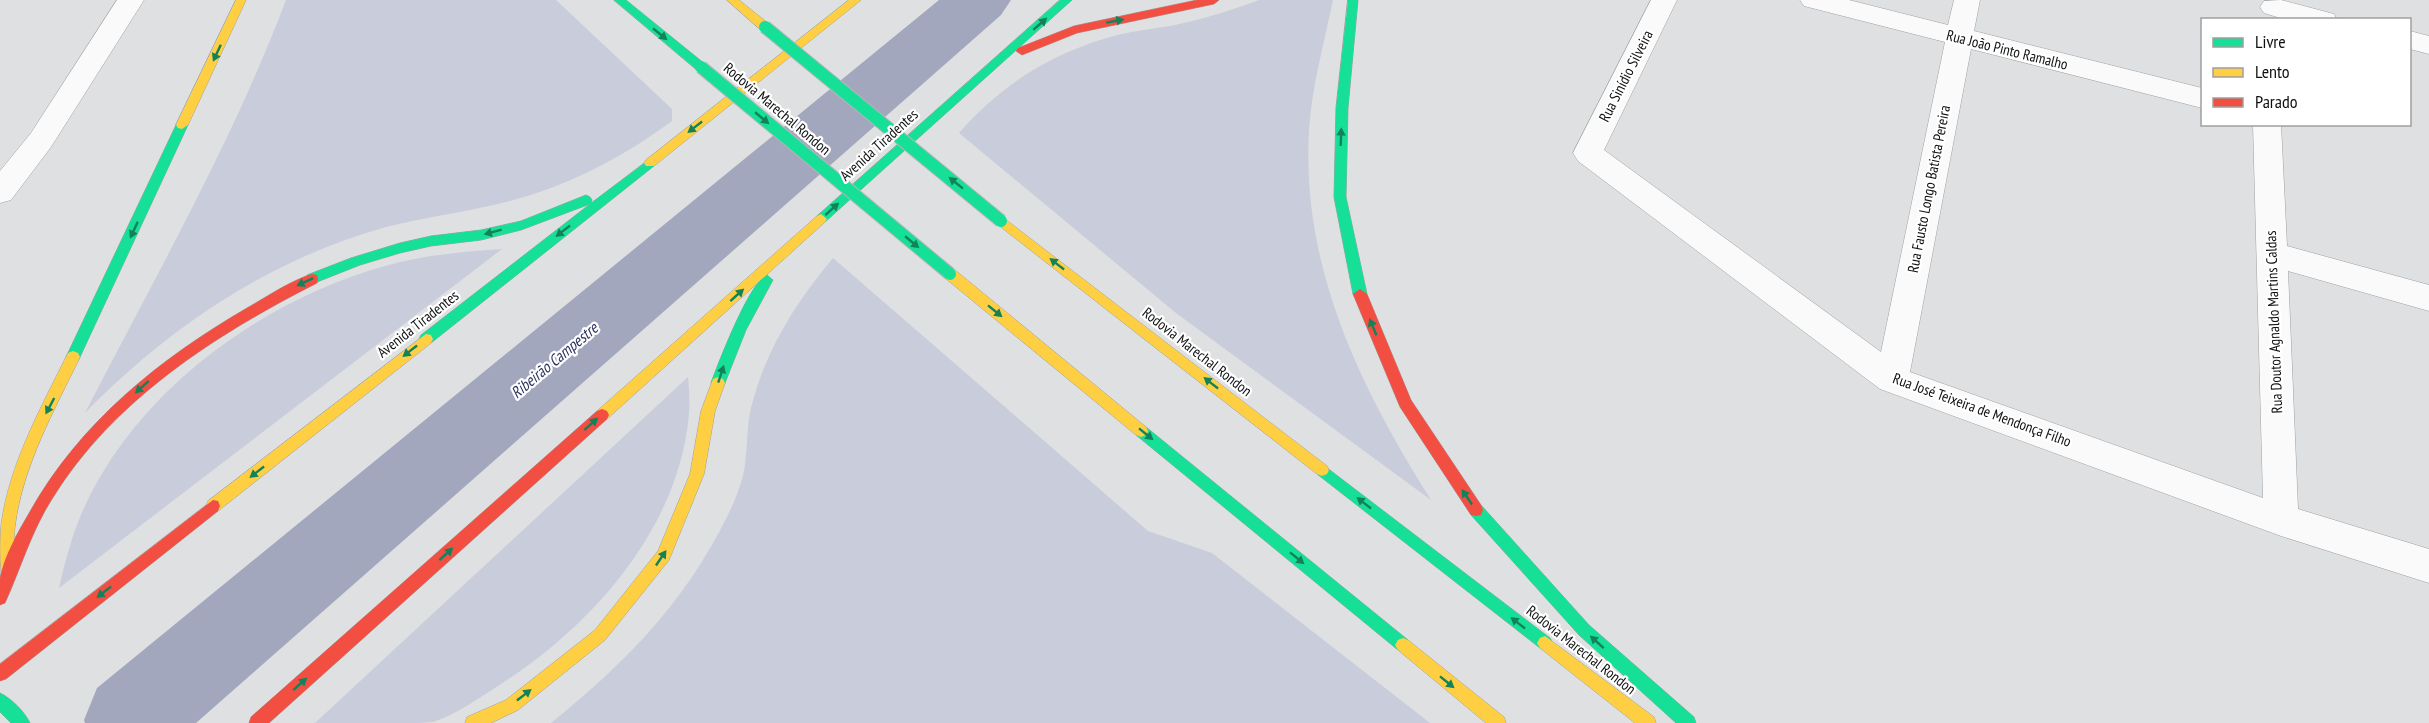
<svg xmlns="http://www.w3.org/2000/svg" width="2429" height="723" font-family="'PT Sans Narrow',sans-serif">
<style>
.green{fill:#c9ccdb}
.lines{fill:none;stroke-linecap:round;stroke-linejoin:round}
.river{fill:#a3a7bd;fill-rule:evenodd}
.street-casing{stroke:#9fa0a1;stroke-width:1}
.fast-casing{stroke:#9fa0a1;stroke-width:1}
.slow-casing{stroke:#9fa0a1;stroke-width:1}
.jam-casing{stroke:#9fa0a1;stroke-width:1}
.street{fill:#fafafb;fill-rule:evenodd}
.fast{fill:#16e098;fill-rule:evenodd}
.slow{fill:#ffcf43;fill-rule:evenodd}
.jam{fill:#f24e42;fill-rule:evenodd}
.fast-bridge-casing{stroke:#b4b5b9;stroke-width:14;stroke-linecap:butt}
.fast-bridge{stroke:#16e098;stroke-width:12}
.oneway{fill:#12825b}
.labels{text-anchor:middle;stroke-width:4.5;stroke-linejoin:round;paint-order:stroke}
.street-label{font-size:15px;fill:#0e0f10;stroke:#fff}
.water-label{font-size:16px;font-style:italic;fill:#2e335e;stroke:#fff}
</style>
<rect width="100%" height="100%" fill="#dfe0e2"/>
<!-- green -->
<path class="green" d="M286 0H556L672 109V121C622 158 566 187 506 202 466 212 426 217 386 227 270 259 168 328 85 413 155 277 232 143 286 0Z
M1259 0H1333C1324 43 1312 86 1309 130 1301 267 1360 387 1431 500L1176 313 959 133C999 87 1048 55 1107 38 1130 31 1153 29 1175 25 1204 19 1232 10 1259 0Z
M502 249 59 588C65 562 72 535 83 510 137 390 261 301 385 266 423 255 462 252 502 249Z
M833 258 1148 531 1212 553 1430 723H551C619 668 676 612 718 534 728 516 738 495 743 476 748 454 746 430 751 408 765 351 796 302 833 258Z
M688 377C689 388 690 401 689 413 680 527 593 625 501 684 479 698 457 714 433 722 424 723 411 723 401 723 372 723 344 723 315 723Z"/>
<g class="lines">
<!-- river -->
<path class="river" d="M939 0H1011L1001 15 196 723H85L84 720 97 688Z"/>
<defs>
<path id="street" d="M117 0H144L51 147 11 200 0 203V171L31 133Z
M1651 0H1677L1604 150 1881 352 1945 42 1804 6 1800 0H1849L1948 25 1954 0H1980L1974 31 2202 88V108L1971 49 1910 372 2263 498 2253 124H2281L2287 246 2429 285V311L2288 271 2298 509 2429 549V583L2281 536 1880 389 1578 161 1573 153Z
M2281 0 2334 14 2337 20H2287L2264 13 2260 7 2264 1Z
M2410 31 2429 36V54L2410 49Z"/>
<path id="fast" d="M614 0H626L705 64V70H697Z
M1060 0H1072L825 222H817L815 219 817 216Z
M1348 0H1358L1348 108 1346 197 1367 294 1360 299 1353 294 1334 197 1336 108Z
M182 121 188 125 80 357 78 361H68L66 357 176 125Z
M650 159 656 163 654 166 431 343H421L419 339 421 335 590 204 521 230 481 240 431 246 400 253 360 265 312 284 306 279 307 275 351 258 400 243 431 236 481 230 521 221 586 195 590 197 592 200 591 203Z
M767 275 773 280 746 330 725 383 723 387H713L711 383C718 364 750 280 767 275Z
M1141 425 1146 427 1408 640 1411 645 1408 650 1403 652 1398 650 1136 435 1134 431 1136 427Z
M1322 464 1550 638 1553 643 1550 648 1545 650 1540 648 1317 474 1315 470 1317 466Z
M1476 504 1481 505 1589 625 1694 717 1696 723H1676L1579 635 1471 515 1469 510 1471 505Z
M0 693C11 698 25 712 30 723H11L0 712Z"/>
<path id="slow" d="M236 0H246L188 125 182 129 178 128 176 125Z
M727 0H739L769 24V30H761Z
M849 0H861L654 166H646L644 163 646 160Z
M821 214 827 219 825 222 607 419 602 421 597 419 595 415 597 411 817 216Z
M1001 216 1327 466 1329 470 1327 474 1322 476 1317 474 997 224 995 221Z
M950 269 955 270 1146 427 1148 431 1146 435 1141 437 1136 435 945 278 944 274 945 270Z
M426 334 431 335 433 339 431 343 218 511 213 512 208 511 206 506 208 501Z
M73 351 78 353 80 357C54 411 23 465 15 526 13 541 15 557 15 572L13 577 8 579 3 577 1 572C0 557 0 541 1 526 9 464 41 408 68 353Z
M718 377 723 379 725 383 715 411 704 474 669 560 605 640 518 710 491 723H465L467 717 506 700 595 630 658 551 690 474 701 411 713 379Z
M1545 636 1654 717 1656 723H1635L1540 648 1537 643 1540 638Z
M1403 638 1408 640 1504 717 1506 723H1486L1398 650 1395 645 1398 640Z"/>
<path id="jam" d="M1197 0H1219L1214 4 1077 33 1022 55 1016 51 1018 48 1074 26Z
M312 274 317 275 318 279 317 283C215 335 113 400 52 499 31 532 21 568 5 603L0 605C0 596 0 586 0 578 4 556 17 534 28 515 78 424 159 359 247 308 268 296 290 281 312 274Z
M1360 289 1367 294 1411 400 1481 505 1483 510 1481 515 1476 516 1471 515 1400 407 1353 294Z
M602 409 607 411 609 415 607 419 269 723H249L251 717 597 411Z
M213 500 218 501 220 506 218 511 6 679 0 681V664Z"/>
</defs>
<!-- street casing -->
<use href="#street" class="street-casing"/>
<!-- fast casing -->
<use href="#fast" class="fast-casing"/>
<!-- slow casing -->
<use href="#slow" class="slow-casing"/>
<!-- jam casing -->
<use href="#jam" class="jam-casing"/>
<!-- street -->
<use href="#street" class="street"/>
<!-- fast -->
<use href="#fast" class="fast"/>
<!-- slow -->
<use href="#slow" class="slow"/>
<!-- jam -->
<use href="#jam" class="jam"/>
<defs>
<path id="fast-bridge" d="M765 27 1001 221
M701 67 950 274"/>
</defs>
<!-- fast-bridge casing -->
<use href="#fast-bridge" class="fast-bridge-casing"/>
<!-- fast-bridge -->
<use href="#fast-bridge" class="fast-bridge"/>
</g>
<!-- one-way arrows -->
<defs><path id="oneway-solid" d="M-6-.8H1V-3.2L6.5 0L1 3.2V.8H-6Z" transform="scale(1.5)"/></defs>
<g class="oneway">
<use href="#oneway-solid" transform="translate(1115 21) rotate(-10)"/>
<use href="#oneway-solid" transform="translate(1040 24) rotate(-41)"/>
<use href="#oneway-solid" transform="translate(660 34) rotate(39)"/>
<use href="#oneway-solid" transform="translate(217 53) rotate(115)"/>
<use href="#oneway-solid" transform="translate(762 118) rotate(40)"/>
<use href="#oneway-solid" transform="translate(695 127) rotate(142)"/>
<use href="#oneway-solid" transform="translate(1341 137) rotate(-88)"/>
<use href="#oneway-solid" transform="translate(956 183) rotate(-141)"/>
<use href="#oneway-solid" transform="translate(832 209) rotate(-42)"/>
<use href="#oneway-solid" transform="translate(134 230) rotate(115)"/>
<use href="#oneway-solid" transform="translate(563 231) rotate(142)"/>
<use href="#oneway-solid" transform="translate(493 232) rotate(165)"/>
<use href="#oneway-solid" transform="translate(912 242) rotate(40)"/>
<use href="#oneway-solid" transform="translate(1057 264) rotate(-142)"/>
<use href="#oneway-solid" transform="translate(305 282) rotate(155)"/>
<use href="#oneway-solid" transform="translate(737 295) rotate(-42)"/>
<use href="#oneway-solid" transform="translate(995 311) rotate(39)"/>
<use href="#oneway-solid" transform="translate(1373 327) rotate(-113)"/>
<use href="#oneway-solid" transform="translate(410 351) rotate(142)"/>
<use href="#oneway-solid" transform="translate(721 374) rotate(-72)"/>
<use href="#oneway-solid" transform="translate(1211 383) rotate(-142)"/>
<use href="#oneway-solid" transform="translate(142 387) rotate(138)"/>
<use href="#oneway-solid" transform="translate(50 406) rotate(118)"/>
<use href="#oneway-solid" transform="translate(591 424) rotate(-42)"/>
<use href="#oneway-solid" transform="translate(1146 434) rotate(39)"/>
<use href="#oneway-solid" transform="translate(257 472) rotate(142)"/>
<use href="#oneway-solid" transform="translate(1467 497) rotate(-124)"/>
<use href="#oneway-solid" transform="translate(1364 503) rotate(-142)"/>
<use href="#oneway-solid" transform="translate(446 554) rotate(-42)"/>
<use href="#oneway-solid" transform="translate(661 558) rotate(-56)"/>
<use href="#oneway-solid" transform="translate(1297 558) rotate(39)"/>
<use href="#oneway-solid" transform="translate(104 592) rotate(142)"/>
<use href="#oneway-solid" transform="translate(1518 623) rotate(-142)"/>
<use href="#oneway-solid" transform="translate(1597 642) rotate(-138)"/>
<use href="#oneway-solid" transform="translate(1447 682) rotate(39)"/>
<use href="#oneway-solid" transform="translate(300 684) rotate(-42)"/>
<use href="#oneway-solid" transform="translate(524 695) rotate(-38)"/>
</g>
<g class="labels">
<!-- street labels -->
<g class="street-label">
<text transform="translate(2007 50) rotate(14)" y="5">Rua João Pinto Ramalho</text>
<text transform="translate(1626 76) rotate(-63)" y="5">Rua Sinídio Silveira</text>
<text transform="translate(777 109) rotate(40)" y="5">Rodovia Marechal Rondon</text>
<text transform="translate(879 145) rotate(-42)" y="5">Avenida Tiradentes</text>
<text transform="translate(1929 189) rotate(-79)" y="5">Rua Fausto Longo Batista Pereira</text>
<text transform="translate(2274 322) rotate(-92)" y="5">Rua Doutor Agnaldo Martins Caldas</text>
<text transform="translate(418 324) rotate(-38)" y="5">Avenida Tiradentes</text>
<text transform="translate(1197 352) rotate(38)" y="5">Rodovia Marechal Rondon</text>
<text transform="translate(1982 410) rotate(20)" y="5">Rua José Teixeira de Mendonça Filho</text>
<text transform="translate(1581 650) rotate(38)" y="5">Rodovia Marechal Rondon</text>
</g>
<!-- water labels -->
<g class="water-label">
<text transform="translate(554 360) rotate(-40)" y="6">Ribeirão Campestre</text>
</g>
</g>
<!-- legend -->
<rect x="2201" y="18" width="210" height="108" fill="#ffffff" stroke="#9f9f9f" stroke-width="1.5"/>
<rect x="2213" y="38" width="30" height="9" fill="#16e098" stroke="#9f9f9f" stroke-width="1.5"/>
<text x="2255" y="48" font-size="18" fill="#0e0f10">Livre</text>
<rect x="2213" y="68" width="30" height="9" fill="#ffcf43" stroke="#9f9f9f" stroke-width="1.5"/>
<text x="2255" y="78" font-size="18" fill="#0e0f10">Lento</text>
<rect x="2213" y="98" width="30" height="9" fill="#f24e42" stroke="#9f9f9f" stroke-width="1.5"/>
<text x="2255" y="108" font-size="18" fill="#0e0f10">Parado</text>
</svg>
